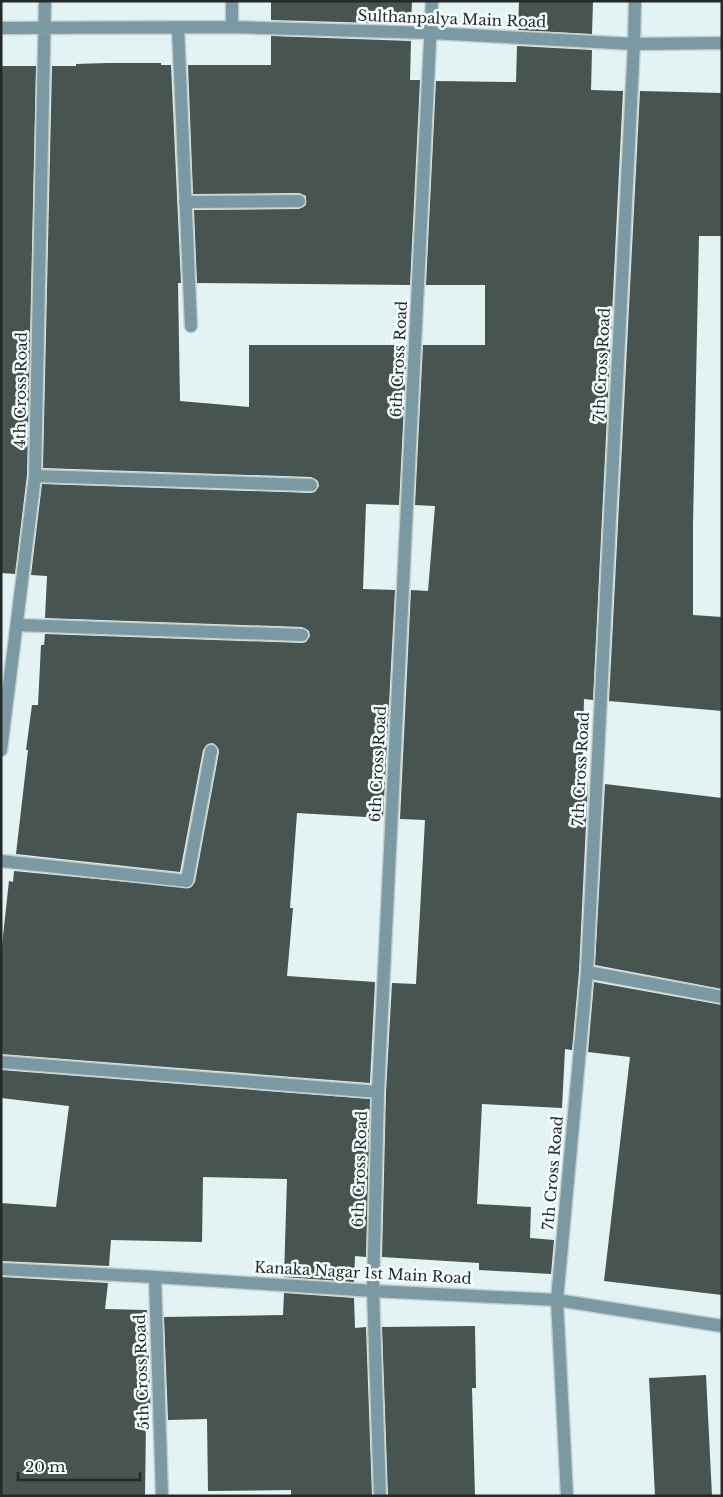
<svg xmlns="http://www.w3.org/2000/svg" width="723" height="1497" font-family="'Libre Baskerville',serif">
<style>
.building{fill:#475450}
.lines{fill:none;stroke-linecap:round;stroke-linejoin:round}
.minor-casing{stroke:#c1cfcf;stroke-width:15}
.minor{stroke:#7a99a2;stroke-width:12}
.labels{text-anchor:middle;stroke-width:5;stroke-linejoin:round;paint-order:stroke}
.street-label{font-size:15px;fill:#242929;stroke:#f6ffff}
</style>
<rect width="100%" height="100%" fill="#e3f3f3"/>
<!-- building -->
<path class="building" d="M271 1H412L411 24 271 20Z
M519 1H593L592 34 518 30Z
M271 36 411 41 410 80H420L410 285 197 283 194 210 299 209 306 205V196L299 193 193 194 188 65H271Z
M517 46 592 50 591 90 623 91 593 700 584 699 582 781 588 782 579 971 572 1050 565 1049 562 1108 482 1104 477 1204 531 1207 530 1238 554 1240 551 1274 479 1270V1263L382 1257 386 1092 392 983 416 984 425 820 400 819 411 590 428 591 435 506 415 505 423 345H485V285H426L436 81 516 82Z
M107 63H161V65H171L181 283H178L180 401 249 407V345H407L399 505 366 504 363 589 395 590 383 818 297 813 290 908H293L287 976 375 982 370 1083 1 1054V954L9 881 13 882 14 871 190 888 195 882 219 752 218 748 213 743 208 744 203 750 180 872 16 854 28 750H26L32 705H38L41 645H44L45 634 302 643 306 642 310 636 309 631 302 627 45 618 47 576 31 575 42 484 311 493 315 492 319 486 318 481 311 477 43 468 52 66H76V64Z
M1 66H36L27 475 15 574 1 573Z
M640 91 722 93V236H699L693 524V615L722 617V711L609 701Z
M605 784 722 798V989L595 965Z
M594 982 722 1005V1295L604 1281 630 1057 588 1052Z
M1 1070 370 1099 366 1257 355 1256 354 1282 284 1277 287 1179 203 1177 202 1242 111 1240 109 1266 1 1261V1203L56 1207 69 1106 1 1098Z
M1 1277 108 1283 105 1309 147 1310 151 1420H146L145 1496H1Z
M284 1293 354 1298 355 1328 366 1327 372 1496H291V1490L208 1491 207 1419 168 1420 164 1317 283 1315Z
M475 1326 476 1388H472L475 1496H388L382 1327Z
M706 1375 712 1496H655L649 1378Z"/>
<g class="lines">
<defs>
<path id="minor" d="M232 27V1
M1 28 232 27 431 33 634 44 722 43
M178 28 191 326
M185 202 299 201
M35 476 311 485
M17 625 302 635
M1 750 35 476 45 1
M1 861 187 881 211 751
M587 972 722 997
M1 1062 378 1092
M1 1269 155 1277 373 1291 557 1300 722 1326
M155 1277 162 1496
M380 1496 373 1291 378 1092 432 1
M567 1496 557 1300 587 972 634 44 635 1"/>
</defs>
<!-- minor casing -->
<use href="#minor" class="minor-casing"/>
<!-- minor -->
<use href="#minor" class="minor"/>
</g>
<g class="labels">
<!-- street labels -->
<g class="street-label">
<text transform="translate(452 19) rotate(2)" y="5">Sulthanpalya Main Road</text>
<text transform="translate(399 359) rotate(-87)" y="5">6th Cross Road</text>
<text transform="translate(602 365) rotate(-87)" y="5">7th Cross Road</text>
<text transform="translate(21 390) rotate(-89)" y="5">4th Cross Road</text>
<text transform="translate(378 764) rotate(-87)" y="5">6th Cross Road</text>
<text transform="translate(581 769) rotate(-87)" y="5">7th Cross Road</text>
<text transform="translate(360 1169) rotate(-88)" y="5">6th Cross Road</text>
<text transform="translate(553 1173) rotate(-85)" y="5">7th Cross Road</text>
<text transform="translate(363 1273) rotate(3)" y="5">Kanaka Nagar 1st Main Road</text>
<text transform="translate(142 1372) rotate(-92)" y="5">5th Cross Road</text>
</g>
</g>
<!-- border -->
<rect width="723" height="1497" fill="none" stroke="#242929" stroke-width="5"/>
<!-- scale -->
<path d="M18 1472v8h122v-8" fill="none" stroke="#242929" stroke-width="2.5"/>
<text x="25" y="1472" font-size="15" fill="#242929" stroke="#f6ffff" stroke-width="4" paint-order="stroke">20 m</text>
</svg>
